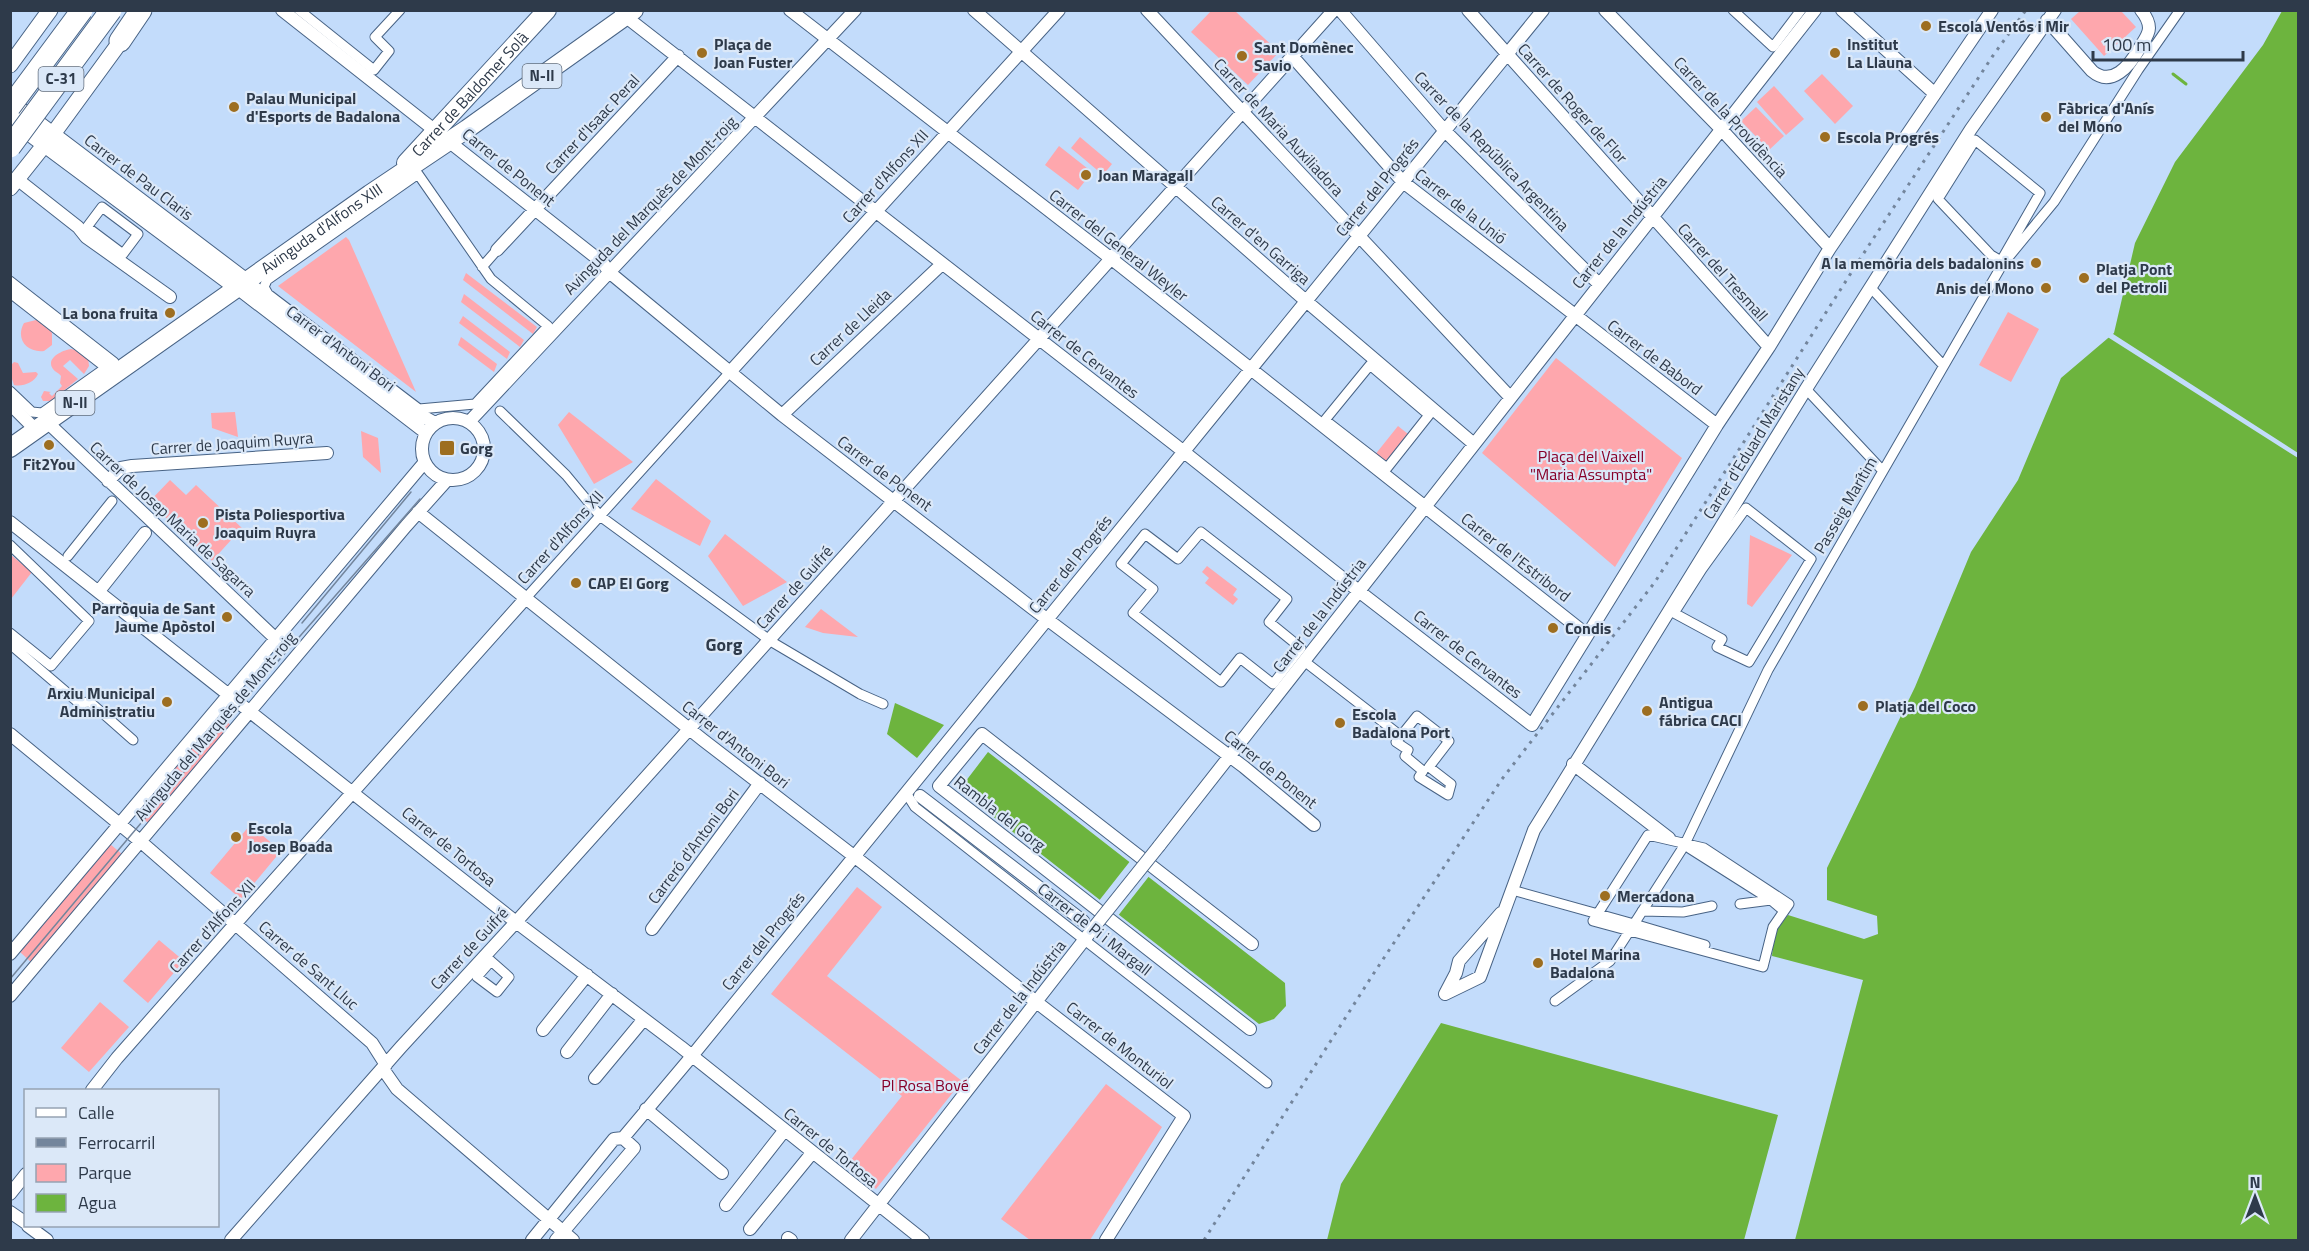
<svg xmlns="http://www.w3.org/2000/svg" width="2309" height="1251" font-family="'Titillium Web',sans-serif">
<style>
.green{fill:#fea7ad}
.water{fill:#6db43e}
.pier{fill:#c3dcfb}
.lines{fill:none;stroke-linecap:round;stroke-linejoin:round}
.stream{stroke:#6db43e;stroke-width:3}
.pedestrian-casing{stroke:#486385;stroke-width:11}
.minor-casing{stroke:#486385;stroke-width:14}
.tertiary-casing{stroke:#486385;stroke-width:17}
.primary-casing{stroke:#486385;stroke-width:20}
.motorway-casing{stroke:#486385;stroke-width:23}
.pedestrian{stroke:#fff;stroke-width:9}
.minor{stroke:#fff;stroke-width:12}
.tertiary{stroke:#fff;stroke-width:15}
.primary{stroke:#fff;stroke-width:18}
.motorway{stroke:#fff;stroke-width:21}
.tram{stroke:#73859c;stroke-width:1.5}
.rail{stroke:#73859c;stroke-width:3;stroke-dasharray:3 6;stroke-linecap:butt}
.minor-bridge-casing{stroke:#486385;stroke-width:14;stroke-linecap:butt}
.motorway-bridge-casing{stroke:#486385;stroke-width:23;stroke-linecap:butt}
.minor-bridge{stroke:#fff;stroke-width:12}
.motorway-bridge{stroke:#fff;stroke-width:21}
.poi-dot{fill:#9d6e20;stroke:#dbe8f8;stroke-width:2}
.labels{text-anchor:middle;stroke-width:4.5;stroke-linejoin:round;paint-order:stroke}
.shield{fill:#dbe8f8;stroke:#626e7e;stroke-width:1.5}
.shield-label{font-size:15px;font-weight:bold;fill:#2e3a4a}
.poi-label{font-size:16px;font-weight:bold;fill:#2e3a4a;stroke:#dbe8f8;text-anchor:start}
.street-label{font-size:16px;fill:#2e3a4a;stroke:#dbe8f8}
.park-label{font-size:16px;fill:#870029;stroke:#dbe8f8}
.neighbourhood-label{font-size:18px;font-weight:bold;fill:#2e3a4a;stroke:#dbe8f8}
</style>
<rect width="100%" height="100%" fill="#c3dcfb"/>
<!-- green -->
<path class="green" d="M1211 11H1235L1279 52 1248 85 1191 32Z
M2080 11H2121L2136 27 2104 56 2071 19Z
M1822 74 1853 106 1835 124 1804 91Z
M1774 86 1804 119 1786 135 1757 102Z
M1756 107 1784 136 1769 150 1741 121Z
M1080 137 1112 164 1103 175 1071 148Z
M1059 146 1092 172 1078 190 1045 165Z
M346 237 349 240 416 392 278 286Z
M466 273 537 327 533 334 463 280Z
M464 294 524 340 520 347 461 302Z
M2008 312 2039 329 2011 382 1979 365Z
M463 316 510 352 507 359 459 323Z
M36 320 42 321 52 333V345L44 351C27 353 15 339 24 323Z
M461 337 497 364 494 372 458 345Z
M71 349 80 351 88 357 89 366 84 374 70 360 63 366 78 379 51 401H43L41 397 44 391 51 392 49 393 52 396 62 386 60 383 61 376C59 373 55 372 53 369 45 358 63 350 71 349Z
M1556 358 1682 458 1615 567 1482 453Z
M14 362 18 363 23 373 36 372 38 374C34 383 22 387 14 385L11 376 10 366Z
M235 412 238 437 212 428 211 413Z
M569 412 633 462 594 484 558 425Z
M1398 426 1408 434 1385 464 1374 456Z
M361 431 378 438 381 473 363 457Z
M656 479 711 521 700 546 631 509Z
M170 480 186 495 196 485 242 528 212 561 149 502Z
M725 534 787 582 743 606 708 556Z
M1750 535 1792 555 1752 607 1747 604Z
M11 555 32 572 11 599Z
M1207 566 1237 589 1233 595 1238 599 1233 605 1205 583 1209 578 1202 572Z
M821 609 858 637 823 633 805 627Z
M219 715 232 726 149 824 137 813Z
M250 825 281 851 241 899 210 873Z
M110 844 123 855 32 963 20 952Z
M857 887 882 907 827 976 962 1081 876 1189 846 1166 902 1096 771 994Z
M159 940 184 961 148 1003 123 981Z
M100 1002 129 1027 89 1072 61 1048Z
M1106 1084 1162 1127 1090 1240H1030L1001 1219Z"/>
<!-- water -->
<path class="water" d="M2282 11H2298V1240H1795L1863 980 1772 956 1774 933 1788 915 1864 939 1878 934 1877 916 1827 900V868L1915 687 1971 552 2018 480 2061 378 2114 333 2135 243 2175 162 2263 45Z
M895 703 944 725 917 758 887 734Z
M988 752 1285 983 1286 1006 1274 1019 1259 1024 959 790Z
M1441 1023 1778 1115 1744 1240H1327L1341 1184Z"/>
<!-- pier -->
<path class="pier" d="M2110 332 2298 453V458L2106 336Z
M1131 860 1150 875 1117 917 1098 902Z"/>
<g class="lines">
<!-- stream -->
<path class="stream" d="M2173 74 2186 84"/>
<defs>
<path id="pedestrian" d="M299 10 374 70 389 51 375 37 400 10
M1733 10 1773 47 1801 10
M1975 140 2040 193 2001 261 1991 255 1938 199Z
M418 174 491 279 548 326 475 404 419 409 268 294 264 287 267 280Z
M102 207 138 234 123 254 87 227Z
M482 267 497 250
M10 281 114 362 42 413 32 412 10 391
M1871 288 1943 365
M1370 365 1429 415 1387 468 1325 420Z
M1806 389 1882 470
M500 411 566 475 600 516 772 642 860 694 883 704
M1746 508 1811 559 1749 662 1717 647 1722 639 1674 613 1702 569Z
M1201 532 1287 599 1269 622 1301 648 1273 684 1240 658 1221 682 1133 613 1153 589 1121 564 1145 534 1178 559Z
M10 545 89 621 51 666 10 633
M68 556 112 501
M525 599 730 372
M10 644 79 703 90 702 133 740
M1304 661 1401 736
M1417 716 1449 741 1429 767 1451 784 1448 795 1419 777 1423 771 1405 756 1408 750 1396 742Z
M908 796 915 807 1267 1083
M1648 835 1704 848 1789 904 1773 927 1763 967 1593 921Z
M1689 848 1771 900 1784 911
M1512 890 1634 924 1684 846 1768 670 2002 265 2054 202 2138 70 2180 10
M1740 904 1771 900
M1642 911 1683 912 1712 906
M491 961 509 977 497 992 477 977Z
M1555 1001 1610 961 1634 924 1705 945"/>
<path id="minor" d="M282 10 603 263 609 272 782 415 1032 608 1244 767 1314 825
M790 10 1118 264 1586 634
M974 10 1306 301 1474 444
M1147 10 1510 397
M1340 10 1445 131 1599 284
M1468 10 1769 347
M1605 10 1722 130 1830 248
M1842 10 1935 94
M621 13 1174 444 1365 596 1532 725 1717 425 1769 347 1830 248 1992 10
M2047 20 2092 71C2112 88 2130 65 2139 49 2143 42 2149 35 2149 28 2149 21 2145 15 2141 10
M1292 56 1403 182 1717 425
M17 179 78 227 86 237 170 297
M497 250 678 56
M246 281 412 410 435 423
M237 288 426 433
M10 291 105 365 114 376
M730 372 1059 10
M10 404 36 430
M782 415 942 264
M422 449a31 31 0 1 1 62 0a31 31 0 1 1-62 0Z
M47 422 276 639
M469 422 855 10
M108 481 121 468 132 466 327 453
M418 512 703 740 868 867 1035 1001 1184 1116 1106 1240
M10 522 516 922 681 1047 923 1240
M99 591 145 533
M10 734 140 841 372 1043 386 1065
M1573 764 1669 838
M920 796 1083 921
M1159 846 1815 10
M652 929 760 783
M10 954 424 463
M1445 994 1480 977 1534 830 1806 389 1971 129 2055 10
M1445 994 1456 973 1459 961 1501 913
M10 996 406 526 447 480
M1250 1029 939 786 982 734 1252 944
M543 1030 587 975
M567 1052 612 994
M383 1069 397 1089 573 1240
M595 1078 644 1019
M92 1090 117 1058 228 932 525 599
M646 1109 722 1173
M10 1194 26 1174
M726 1205 784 1131
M10 1212 26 1223
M28 1226 47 1240
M750 1229 812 1153
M788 1238 791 1240
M231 1240 401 1047 516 922 1334 10
M532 1240 614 1139 623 1138 692 1056 1543 10
M556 1240 634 1148 623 1138
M851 1240 1095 926"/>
<path id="tertiary" d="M10 65 50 10
M10 102 246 281
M10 119 237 288
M10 188 53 134 126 34"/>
<g id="primary">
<path id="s1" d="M406 163 547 10"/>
<path id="s2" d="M10 448 370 194 467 129 634 10"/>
</g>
<path id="motorway" d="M120 41 141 10"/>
</defs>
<!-- pedestrian casing -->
<use href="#pedestrian" class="pedestrian-casing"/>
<!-- minor casing -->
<use href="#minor" class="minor-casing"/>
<!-- tertiary casing -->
<use href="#tertiary" class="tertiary-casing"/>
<!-- primary casing -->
<use href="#primary" class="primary-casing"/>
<!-- motorway casing -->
<use href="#motorway" class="motorway-casing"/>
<!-- pedestrian -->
<use href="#pedestrian" class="pedestrian"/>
<!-- minor -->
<use href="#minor" class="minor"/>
<!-- tertiary -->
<use href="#tertiary" class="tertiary"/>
<!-- primary -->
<use href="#primary" class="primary"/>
<!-- motorway -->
<use href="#motorway" class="motorway"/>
<!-- tram -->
<path class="tram" d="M302 623 411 492
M10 979 252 691 420 499"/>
<!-- rail -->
<path class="rail" d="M1204 1240 1372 976 1502 779 1655 582 1858 262 1992 57 2026 10"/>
<defs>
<path id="minor-bridge" d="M1095 926 1159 846"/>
<path id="motorway-bridge" d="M10 107 82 10
M10 147 111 10"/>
</defs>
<!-- minor-bridge casing -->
<use href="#minor-bridge" class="minor-bridge-casing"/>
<!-- motorway-bridge casing -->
<use href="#motorway-bridge" class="motorway-bridge-casing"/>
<!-- minor-bridge -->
<use href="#minor-bridge" class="minor-bridge"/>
<!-- motorway-bridge -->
<use href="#motorway-bridge" class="motorway-bridge"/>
</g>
<!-- markers -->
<g class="poi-dot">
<circle cx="1926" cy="26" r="6"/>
<circle cx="702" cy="53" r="6"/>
<circle cx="1835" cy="53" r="6"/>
<circle cx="1242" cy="56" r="6"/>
<circle cx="234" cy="107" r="6"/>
<circle cx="2046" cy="117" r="6"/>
<circle cx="1825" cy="137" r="6"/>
<circle cx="1086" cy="175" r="6"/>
<circle cx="2036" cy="263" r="6"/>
<circle cx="2084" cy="278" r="6"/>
<circle cx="2046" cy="288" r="6"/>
<circle cx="170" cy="313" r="6"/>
<circle cx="49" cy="445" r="6"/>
<rect x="439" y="440" width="16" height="16" rx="3"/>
<circle cx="203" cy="523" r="6"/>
<circle cx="576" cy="583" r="6"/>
<circle cx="227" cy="617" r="6"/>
<circle cx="1553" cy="628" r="6"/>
<circle cx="167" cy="702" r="6"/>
<circle cx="1863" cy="706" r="6"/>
<circle cx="1647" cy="711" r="6"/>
<circle cx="1340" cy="723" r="6"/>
<circle cx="236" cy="837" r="6"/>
<circle cx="1605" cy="896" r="6"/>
<circle cx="1538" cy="963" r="6"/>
</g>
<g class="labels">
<!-- shield labels -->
<g class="shield">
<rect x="522.5" y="64" width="39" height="24" rx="4.5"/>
<rect x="38.5" y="67" width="45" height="24" rx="4.5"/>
<rect x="55.5" y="391" width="39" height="24" rx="4.5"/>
</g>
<g class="shield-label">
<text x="542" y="81">N-II</text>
<text x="61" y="84">C-31</text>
<text x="75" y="408">N-II</text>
</g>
<!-- poi labels -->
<g class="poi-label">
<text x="1938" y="32">Escola Ventós i Mir</text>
<text x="714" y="50">Plaça de<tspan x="714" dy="18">Joan Fuster</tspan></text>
<text x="1847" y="50">Institut<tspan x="1847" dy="18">La Llauna</tspan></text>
<text x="1254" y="53">Sant Domènec<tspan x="1254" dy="18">Savio</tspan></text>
<text x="246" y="104">Palau Municipal<tspan x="246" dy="18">d'Esports de Badalona</tspan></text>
<text x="2058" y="114">Fàbrica d'Anís<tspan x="2058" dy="18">del Mono</tspan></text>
<text x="1837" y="143">Escola Progrés</text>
<text x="1098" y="181">Joan Maragall</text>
<text x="2024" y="269" text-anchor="end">A la memòria dels badalonins</text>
<text x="2096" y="275">Platja Pont<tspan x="2096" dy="18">del Petroli</tspan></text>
<text x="2034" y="294" text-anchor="end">Anis del Mono</text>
<text x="158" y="319" text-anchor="end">La bona fruita</text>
<text x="460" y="454">Gorg</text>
<text x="49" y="470" text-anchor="middle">Fit2You</text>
<text x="215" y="520">Pista Poliesportiva<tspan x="215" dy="18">Joaquim Ruyra</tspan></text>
<text x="588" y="589">CAP El Gorg</text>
<text x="215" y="614" text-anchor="end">Parròquia de Sant<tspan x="215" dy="18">Jaume Apòstol</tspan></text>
<text x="1565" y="634">Condis</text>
<text x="155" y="699" text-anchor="end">Arxiu Municipal<tspan x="155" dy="18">Administratiu</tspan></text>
<text x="1659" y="708">Antigua<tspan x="1659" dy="18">fábrica CACI</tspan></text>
<text x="1875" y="712">Platja del Coco</text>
<text x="1352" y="720">Escola<tspan x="1352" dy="18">Badalona Port</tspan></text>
<text x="248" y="834">Escola<tspan x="248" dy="18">Josep Boada</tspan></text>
<text x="1617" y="902">Mercadona</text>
<text x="1550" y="960">Hotel Marina<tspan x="1550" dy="18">Badalona</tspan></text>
</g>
<!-- street labels -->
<g class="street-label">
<text dy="6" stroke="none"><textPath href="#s1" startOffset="94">Carrer de Baldomer Solà</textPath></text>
<text transform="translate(1573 103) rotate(48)" y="6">Carrer de Roger de Flor</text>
<text transform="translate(1731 117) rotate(47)" y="6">Carrer de la Providència</text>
<text transform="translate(592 124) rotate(-47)" y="6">Carrer d'Isaac Peral</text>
<text transform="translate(1279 127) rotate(47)" y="6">Carrer de Maria Auxiliadora</text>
<text transform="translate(1492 151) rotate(46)" y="6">Carrer de la República Argentina</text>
<text transform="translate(509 167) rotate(39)" y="6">Carrer de Ponent</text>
<text transform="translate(885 176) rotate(-48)" y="6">Carrer d'Alfons XII</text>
<text transform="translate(139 177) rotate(37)" y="6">Carrer de Pau Claris</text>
<text transform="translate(1377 187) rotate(-51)" y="6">Carrer del Progrés</text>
<text transform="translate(650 205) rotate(-46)" y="6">Avinguda del Marquès de Mont-roig</text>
<text transform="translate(1461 206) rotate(38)" y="6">Carrer de la Unió</text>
<text dy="6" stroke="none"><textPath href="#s2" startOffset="381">Avinguda d'Alfons XIII</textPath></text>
<text transform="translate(1619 232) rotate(-51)" y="6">Carrer de la Indústria</text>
<text transform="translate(1261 240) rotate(41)" y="6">Carrer d'en Garriga</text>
<text transform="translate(1119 245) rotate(38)" y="6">Carrer del General Weyler</text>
<text transform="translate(1723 272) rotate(48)" y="6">Carrer del Tresmall</text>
<text transform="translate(850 327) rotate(-43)" y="6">Carrer de Lleida</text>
<text transform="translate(341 348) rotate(37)" y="6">Carrer d'Antoni Bori</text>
<text transform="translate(1085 354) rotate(38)" y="6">Carrer de Cervantes</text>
<text transform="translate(1655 357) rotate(37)" y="6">Carrer de Babord</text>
<text transform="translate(232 443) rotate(-4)" y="6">Carrer de Joaquim Ruyra</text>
<text transform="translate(1753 443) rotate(-58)" y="6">Carrer d'Eduard Maristany</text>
<text transform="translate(885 473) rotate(37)" y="6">Carrer de Ponent</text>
<text transform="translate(1845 505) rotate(-60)" y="6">Passeig Marítim</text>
<text transform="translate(173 519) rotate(43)" y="6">Carrer de Josep Maria de Sagarra</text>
<text transform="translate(560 537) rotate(-48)" y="6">Carrer d'Alfons XII</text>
<text transform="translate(1516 557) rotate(38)" y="6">Carrer de l'Estribord</text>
<text transform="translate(1070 564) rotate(-51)" y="6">Carrer del Progrés</text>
<text transform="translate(794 587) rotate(-48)" y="6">Carrer de Guifré</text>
<text transform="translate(1319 615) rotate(-52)" y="6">Carrer de la Indústria</text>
<text transform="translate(1468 654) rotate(38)" y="6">Carrer de Cervantes</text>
<text transform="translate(215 726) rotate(-50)" y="6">Avinguda del Marquès de Mont-roig</text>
<text transform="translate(736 744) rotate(38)" y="6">Carrer d'Antoni Bori</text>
<text transform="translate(1271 769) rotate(39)" y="6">Carrer de Ponent</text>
<text transform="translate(1000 813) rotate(38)" y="6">Rambla del Gorg</text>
<text transform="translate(449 846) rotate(39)" y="6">Carrer de Tortosa</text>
<text transform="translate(693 846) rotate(-53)" y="6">Carreró d'Antoni Bori</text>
<text transform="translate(212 926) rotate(-48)" y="6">Carrer d'Alfons XII</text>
<text transform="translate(1095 929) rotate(38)" y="6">Carrer de Pi i Margall</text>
<text transform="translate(763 941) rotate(-51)" y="6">Carrer del Progrés</text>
<text transform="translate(469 948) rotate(-47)" y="6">Carrer de Guifré</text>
<text transform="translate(309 965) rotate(41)" y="6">Carrer de Sant Lluc</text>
<text transform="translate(1019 997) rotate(-52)" y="6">Carrer de la Indústria</text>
<text transform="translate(1120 1045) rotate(38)" y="6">Carrer de Monturiol</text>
<text transform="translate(831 1147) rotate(39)" y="6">Carrer de Tortosa</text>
</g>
<!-- park labels -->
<g class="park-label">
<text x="1591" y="462">Plaça del Vaixell<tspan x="1591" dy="18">"Maria Assumpta"</tspan></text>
<text x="925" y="1091">Pl Rosa Bové</text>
</g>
<!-- neighbourhood labels -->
<g class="neighbourhood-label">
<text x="724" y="651">Gorg</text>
</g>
</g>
<!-- border -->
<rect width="2309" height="1251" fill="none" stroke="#2e3a4a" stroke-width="24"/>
<!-- legend -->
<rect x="24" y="1089" width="195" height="138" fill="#dbe8f8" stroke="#96a2b2" stroke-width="1.5"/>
<rect x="36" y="1108" width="30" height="9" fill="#ffffff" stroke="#96a2b2" stroke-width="1.5"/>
<text x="78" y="1119" font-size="18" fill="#2e3a4a">Calle</text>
<rect x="36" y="1138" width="30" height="9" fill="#73859c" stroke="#96a2b2" stroke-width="1.5"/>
<text x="78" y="1149" font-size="18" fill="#2e3a4a">Ferrocarril</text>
<rect x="36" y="1164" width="30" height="18" fill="#fea7ad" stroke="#96a2b2" stroke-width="1.5"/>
<text x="78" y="1179" font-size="18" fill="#2e3a4a">Parque</text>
<rect x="36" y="1194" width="30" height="18" fill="#6db43e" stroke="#96a2b2" stroke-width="1.5"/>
<text x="78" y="1209" font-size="18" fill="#2e3a4a">Agua</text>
<!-- north arrow -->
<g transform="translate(2255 1197)" stroke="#dbe8f8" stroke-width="4.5" paint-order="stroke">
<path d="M0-4.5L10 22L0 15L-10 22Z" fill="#2e3a4a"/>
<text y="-9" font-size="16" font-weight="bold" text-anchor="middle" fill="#2e3a4a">N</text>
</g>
<!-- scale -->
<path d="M2093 51v9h150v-9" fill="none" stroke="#2e3a4a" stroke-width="3"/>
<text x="2102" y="51" font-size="18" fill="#2e3a4a" stroke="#dbe8f8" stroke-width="4.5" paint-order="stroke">100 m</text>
</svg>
